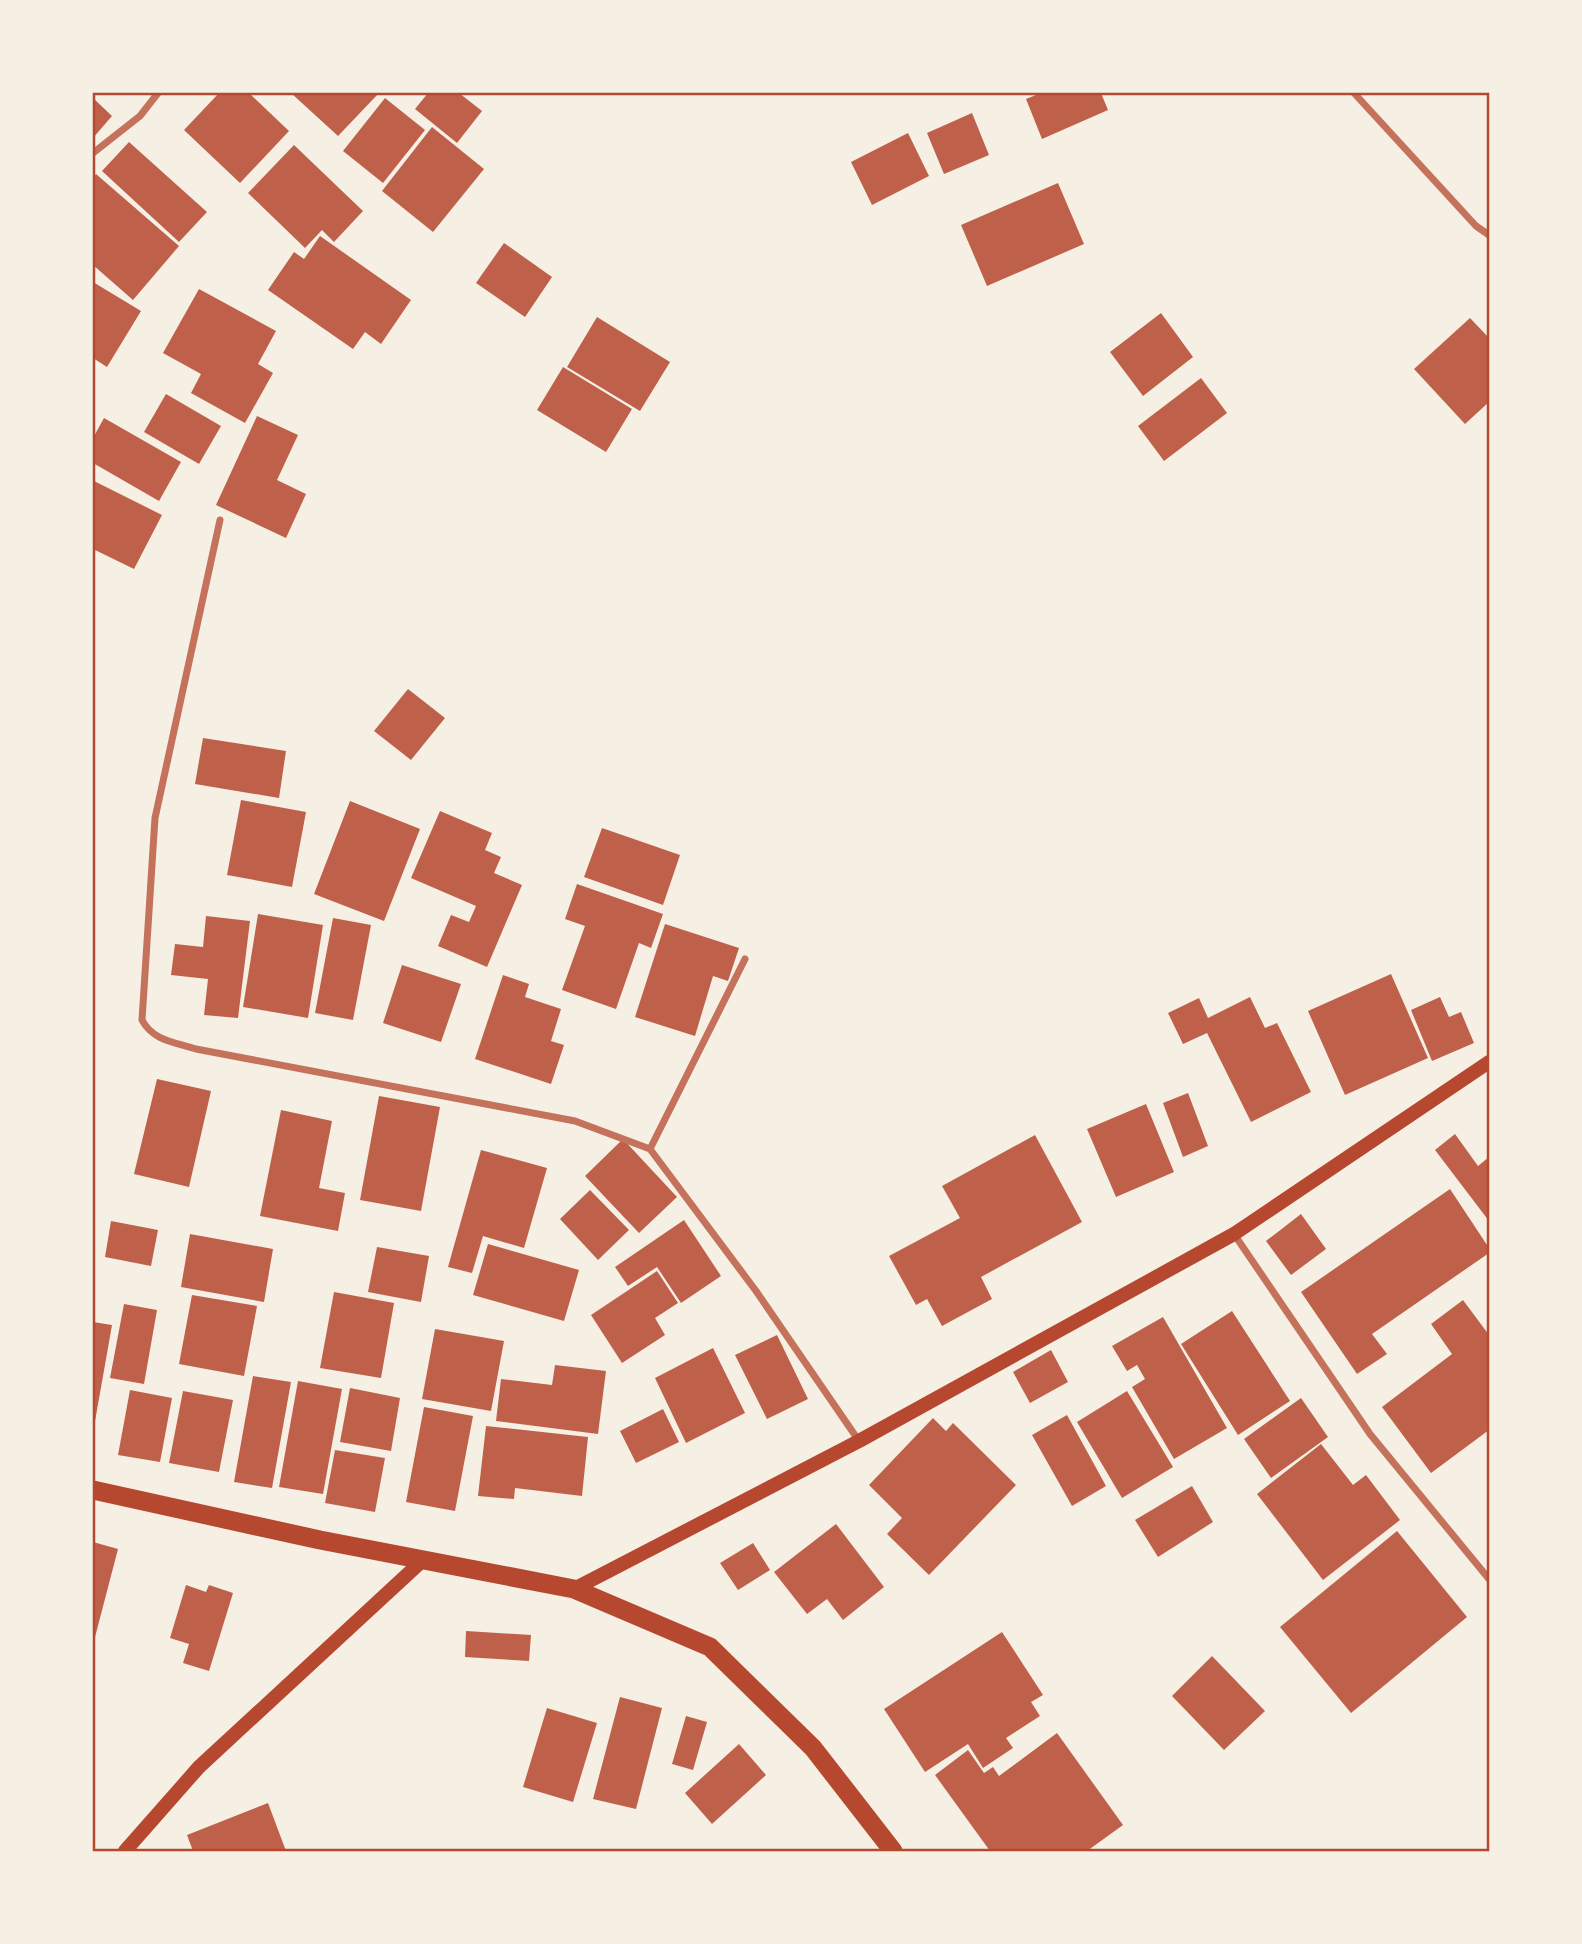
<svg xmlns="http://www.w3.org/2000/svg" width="1582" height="1944" font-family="Helvetica,sans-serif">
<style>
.building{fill:#bf614a}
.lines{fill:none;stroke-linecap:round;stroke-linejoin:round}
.minor{stroke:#c5725c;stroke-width:7}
.secondary{stroke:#b5482f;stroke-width:14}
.trunk{stroke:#b5482f;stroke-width:19}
.neatline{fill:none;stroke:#b5482f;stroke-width:2.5}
</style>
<rect width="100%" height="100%" fill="#f6efe4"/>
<!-- building -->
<path class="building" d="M219 93H249L289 131 240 183 184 130Z
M291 93H379L338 136Z
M428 93H459L482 111 457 143 415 109Z
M1041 93H1101L1108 110 1042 139 1026 99Z
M93 98 112 116 93 138Z
M385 98 425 130 383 183 343 151Z
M972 113 989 155 944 174 927 133Z
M432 127 484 169 433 232 382 191Z
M908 133 929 176 872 205 851 162Z
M129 142 207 212 179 242 102 171Z
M294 145 363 211 334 242 322 230 305 248 248 193Z
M96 174 179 246 133 300 93 265V178Z
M1058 183 1084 244 987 286 961 225Z
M320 236 411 300 381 344 365 332 353 349 268 290 294 252 304 259Z
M504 243 552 277 525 317 476 283Z
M93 282 141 311 107 367 93 358Z
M199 289 276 331 258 364 273 373 245 423 191 393 201 374 163 353Z
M1161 313 1193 357 1143 396 1110 352Z
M597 317 670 362 640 411 567 367Z
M1470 318 1489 338V402L1465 424 1414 369Z
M563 367 632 409 606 452 537 410Z
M1201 378 1227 413 1164 461 1138 426Z
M166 394 221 426 199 464 144 432Z
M257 416 298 435 277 480 306 494 286 538 216 505Z
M104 418 181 462 159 501 93 463V438Z
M94 481 162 515 134 569 93 549Z
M408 689 445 718 411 760 374 731Z
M203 738 286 751 279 798 195 784Z
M241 800 306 812 292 887 227 875Z
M350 801 420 829 384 921 314 894Z
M440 811 492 833 485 850 501 857 494 873 522 885 487 967 438 946 451 915 469 922 476 906 411 878Z
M602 828 680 855 663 905 584 877Z
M577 884 663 914 651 948 639 943 616 1009 562 990 585 926 565 919Z
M258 914 323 925 308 1018 243 1007Z
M206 916 250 921 238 1018 204 1015 208 979 171 975 175 944 203 947Z
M333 918 371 925 353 1020 315 1013Z
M665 924 739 948 728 981 713 976 695 1036 635 1017Z
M402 965 461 984 441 1042 383 1023Z
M1391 974 1428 1058 1345 1095 1308 1011Z
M503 975 529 984 525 997 561 1009 551 1041 564 1045 551 1084 475 1059Z
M1250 997 1265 1028 1277 1023 1311 1092 1251 1122 1207 1033 1183 1044 1168 1013 1199 998 1208 1018Z
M1440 997 1449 1017 1461 1012 1474 1043 1432 1061 1411 1010Z
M157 1079 211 1091 189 1187 134 1174Z
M1188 1093 1208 1146 1183 1157 1163 1103Z
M379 1096 440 1107 421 1211 360 1200Z
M1146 1104 1174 1172 1116 1197 1087 1129Z
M281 1110 332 1121 319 1188 345 1193 338 1231 260 1216Z
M1455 1134 1478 1166 1489 1157V1221L1435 1150Z
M1035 1135 1082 1222 981 1277 992 1299 942 1326 927 1299 916 1305 889 1256 960 1218 942 1186Z
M623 1139 677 1197 639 1233 585 1176Z
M481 1150 547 1168 524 1248 483 1236 472 1273 448 1267Z
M1450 1189 1489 1248V1253L1372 1334 1387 1354 1357 1374 1301 1292Z
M590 1190 629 1230 598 1260 560 1219Z
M1301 1214 1326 1249 1291 1275 1266 1241Z
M684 1220 721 1276 681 1303 657 1267 628 1286 615 1267Z
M111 1221 158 1230 151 1266 105 1257Z
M190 1234 273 1249 264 1302 181 1287Z
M488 1244 579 1270 564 1321 473 1295Z
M377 1247 429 1256 421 1302 368 1292Z
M657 1271 678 1303 655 1318 665 1335 622 1363 591 1315Z
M334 1292 394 1303 381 1378 320 1368Z
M192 1295 257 1306 244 1376 179 1364Z
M1463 1300 1489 1335V1430L1431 1473 1382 1407 1452 1354 1431 1324Z
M124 1304 157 1310 144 1384 110 1378Z
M1232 1311 1290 1401 1238 1435 1181 1344Z
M1163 1317 1227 1428 1174 1459 1132 1387 1145 1379 1137 1365 1127 1371 1112 1346Z
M93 1322 112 1325 94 1427H93Z
M435 1329 504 1341 491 1411 422 1399Z
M777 1335 808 1399 767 1419 735 1355Z
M713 1348 745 1413 686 1443 655 1378Z
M1051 1350 1068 1382 1030 1403 1013 1372Z
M555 1365 606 1371 598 1434 496 1421 501 1379 552 1385Z
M253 1376 291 1382 272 1488 234 1482Z
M298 1381 342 1389 323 1494 279 1487Z
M350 1388 400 1398 391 1451 340 1442Z
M130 1390 172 1398 160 1462 118 1455Z
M183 1391 233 1400 219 1472 169 1463Z
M1127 1391 1173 1467 1122 1498 1077 1422Z
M1301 1398 1328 1437 1271 1478 1244 1439Z
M424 1407 473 1416 455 1511 406 1502Z
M663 1409 679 1442 636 1463 620 1431Z
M1067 1415 1106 1486 1072 1506 1032 1435Z
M933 1418 946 1431 953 1423 1016 1485 929 1575 887 1534 902 1518 869 1485Z
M486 1426 588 1437 582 1496 515 1488 514 1499 478 1496Z
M1321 1444 1353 1485 1366 1475 1400 1520 1323 1580 1257 1494Z
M335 1450 385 1458 375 1512 325 1503Z
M1192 1486 1213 1522 1158 1557 1135 1520Z
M836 1524 884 1587 843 1620 827 1599 807 1614 774 1572Z
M1397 1531 1467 1617 1351 1713 1280 1627Z
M93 1542 118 1549 94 1641H93Z
M753 1543 770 1570 738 1590 720 1563Z
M186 1585 206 1592 209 1585 233 1593 209 1671 183 1663 189 1644 170 1638Z
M466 1631 531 1635 529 1661 465 1657Z
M1002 1632 1043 1695 1031 1702 1040 1716 1006 1738 1013 1748 983 1768 968 1744 925 1772 884 1709Z
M1212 1656 1265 1711 1224 1750 1172 1696Z
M620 1697 662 1708 636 1809 593 1799Z
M547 1708 597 1723 573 1802 523 1787Z
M686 1716 707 1722 693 1770 672 1764Z
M1057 1733 1123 1825 1087 1851H990L935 1775 968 1750 984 1773 993 1767 999 1776Z
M739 1744 766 1775 712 1824 685 1793Z
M268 1803 286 1851H193L187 1835Z"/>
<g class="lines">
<!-- minor -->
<path class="minor" d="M1354 93 1476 226 1489 235
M93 153 140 116 158 93
M220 520 155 818 142 1020C153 1041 175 1042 196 1049L575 1121 650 1149 756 1291 859 1441
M650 1149 745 959
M1234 1234 1370 1434 1489 1579"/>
<!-- secondary -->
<path class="secondary" d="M574 1589 859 1441 1234 1234 1489 1062
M125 1851 199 1767 423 1560"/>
<!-- trunk -->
<path class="trunk" d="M93 1490 320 1540 574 1589 710 1647 813 1748 893 1851"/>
</g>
<!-- border -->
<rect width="1582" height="1944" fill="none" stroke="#f6efe4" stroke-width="189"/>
<rect x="94" y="94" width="1394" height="1756" class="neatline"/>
</svg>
